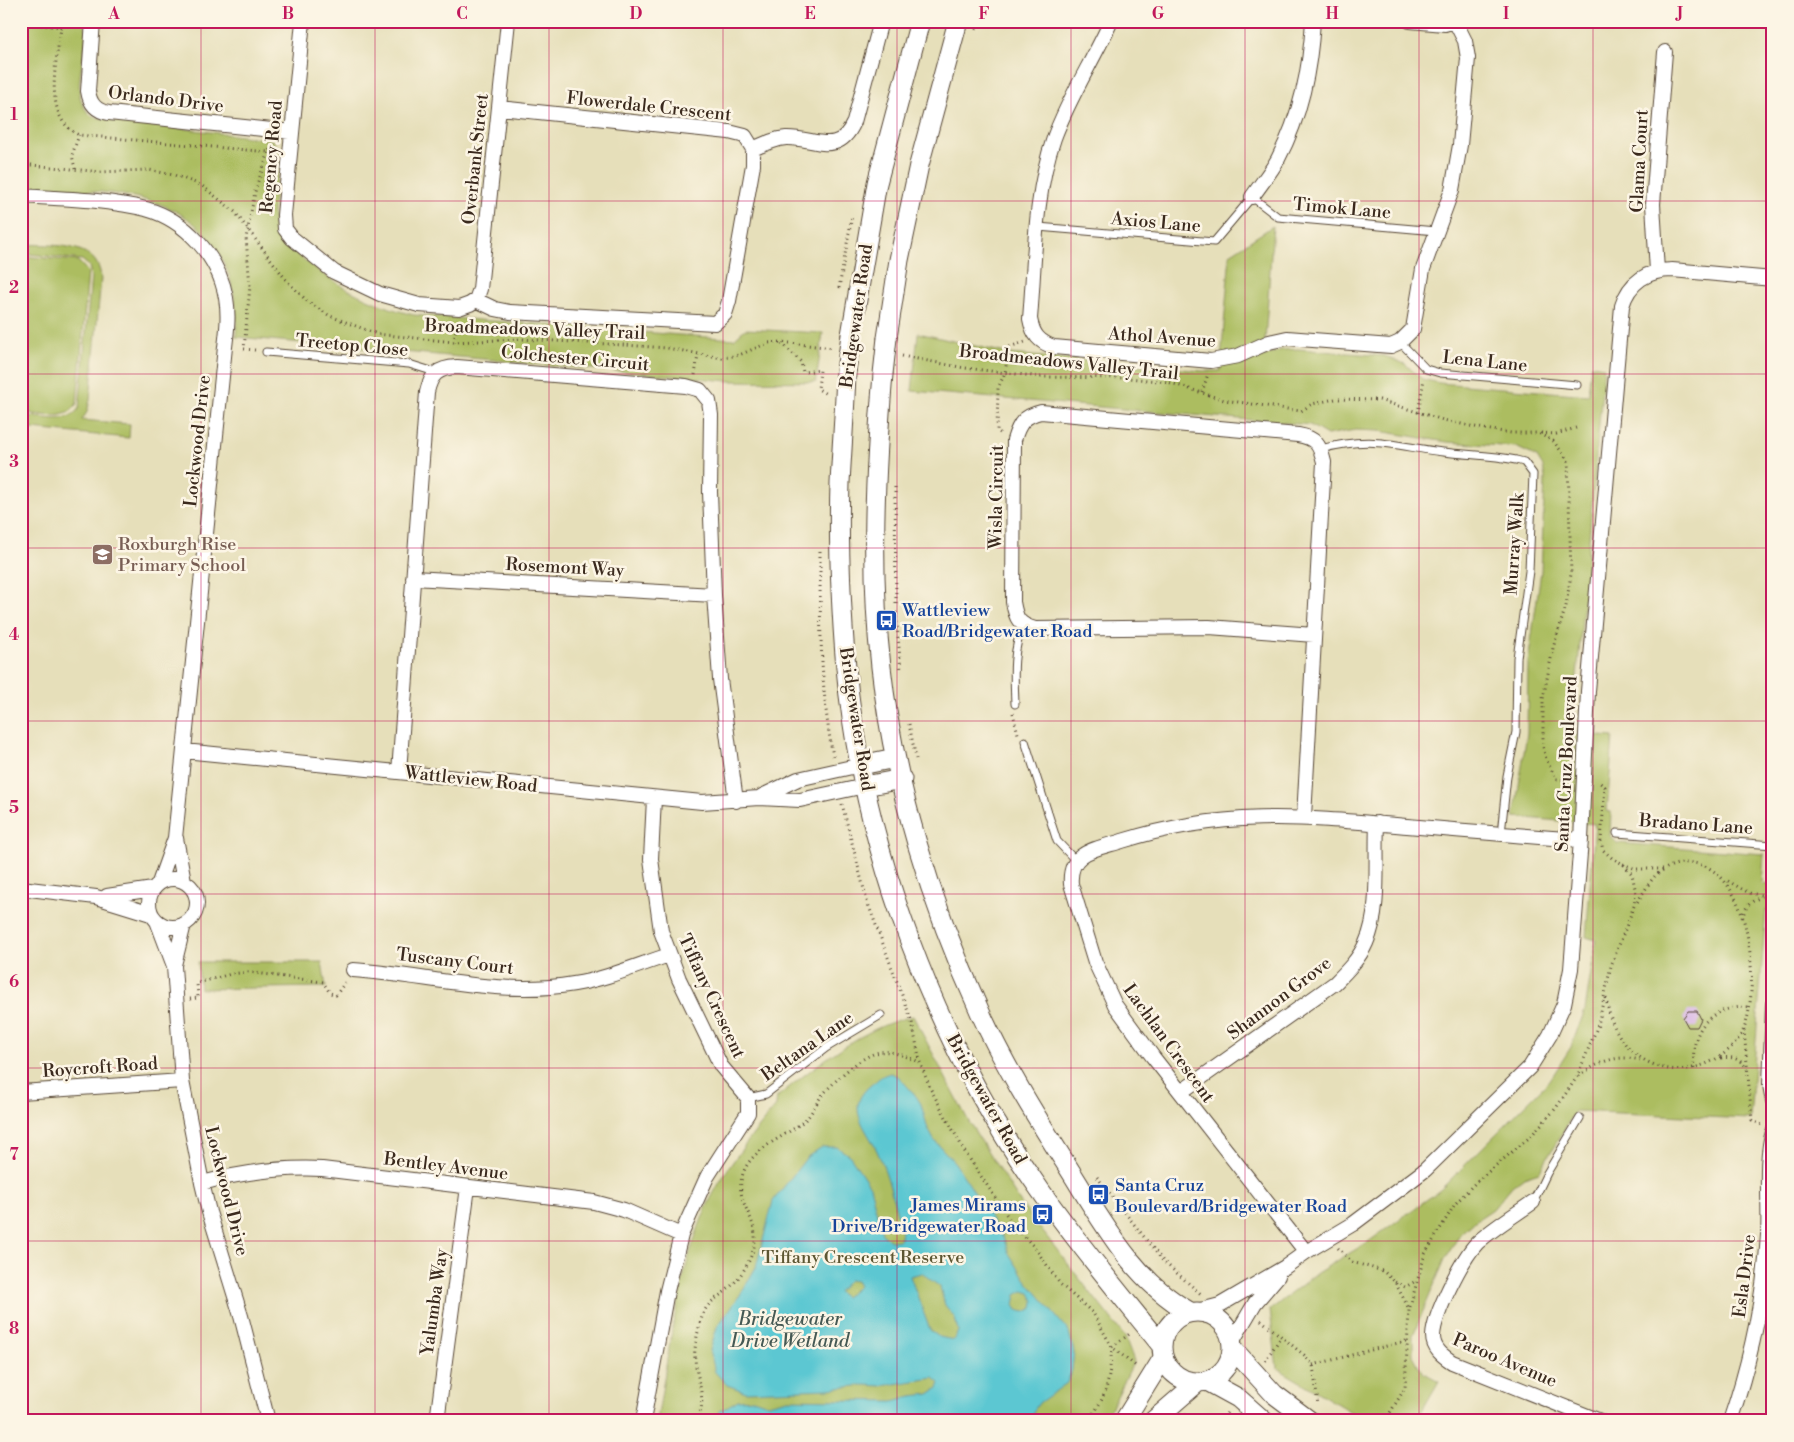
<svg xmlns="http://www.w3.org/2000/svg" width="1794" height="1442" font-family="'Libre Bodoni',serif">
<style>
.green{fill:#acbd60;stroke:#74743f}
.water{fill:#5bc7d2;stroke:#4b7878;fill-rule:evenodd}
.building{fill:#d3ade6}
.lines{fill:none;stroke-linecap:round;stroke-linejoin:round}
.lane-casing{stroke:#554535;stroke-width:9}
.street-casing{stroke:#554535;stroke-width:16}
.secondary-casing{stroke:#554535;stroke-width:21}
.path{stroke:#554535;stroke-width:3;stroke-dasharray:1 4;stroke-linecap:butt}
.lane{stroke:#fff;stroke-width:7}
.street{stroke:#fff;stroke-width:14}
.secondary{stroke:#fff;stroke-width:19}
.secondary-bridge-casing{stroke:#554535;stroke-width:21;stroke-linecap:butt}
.secondary-bridge{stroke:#fff;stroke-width:19}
.grid{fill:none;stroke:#c2185b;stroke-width:1;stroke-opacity:0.55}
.labels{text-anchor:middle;stroke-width:5;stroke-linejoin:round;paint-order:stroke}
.street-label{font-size:18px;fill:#3b2a1e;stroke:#fcf5e5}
.education-label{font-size:18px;fill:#785e54;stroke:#fcf5e5;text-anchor:start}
.transit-label{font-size:18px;fill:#164399;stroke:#fcf5e5;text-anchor:start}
.park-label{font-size:18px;fill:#5d5632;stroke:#fcf5e5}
.water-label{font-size:19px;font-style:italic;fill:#455954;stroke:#fcf5e5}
.neatline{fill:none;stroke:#c2185b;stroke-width:2}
.grid-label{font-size:16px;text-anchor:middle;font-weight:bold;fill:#c2185b}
</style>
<rect width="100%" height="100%" fill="#fcf5e5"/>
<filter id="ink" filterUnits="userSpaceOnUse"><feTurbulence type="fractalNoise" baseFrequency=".02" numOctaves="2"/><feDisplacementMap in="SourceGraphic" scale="10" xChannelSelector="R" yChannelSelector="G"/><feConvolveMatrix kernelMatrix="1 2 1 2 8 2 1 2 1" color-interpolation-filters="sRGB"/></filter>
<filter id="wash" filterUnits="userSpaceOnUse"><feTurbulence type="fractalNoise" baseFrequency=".0096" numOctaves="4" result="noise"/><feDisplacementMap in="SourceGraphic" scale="20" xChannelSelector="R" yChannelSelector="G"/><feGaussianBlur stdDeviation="1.12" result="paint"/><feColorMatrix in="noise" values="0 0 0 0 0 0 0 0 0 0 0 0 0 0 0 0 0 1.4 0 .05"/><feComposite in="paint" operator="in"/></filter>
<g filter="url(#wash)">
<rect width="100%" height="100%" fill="#e6dfba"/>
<!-- green -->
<path class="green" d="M21 21H84C93 51 63 95 93 117L272 140 277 146 280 155C278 175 269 212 275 231 279 240 288 247 296 253 331 283 369 304 414 315L734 339 745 329 823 333 816 382 729 381 236 337C240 275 214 219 150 201 109 189 63 190 21 186Z
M1273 226 1264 356 1281 350 1298 349 1385 356 1405 364 1422 379 1439 383 1588 395 1591 365 1604 367 1572 734 1613 737 1607 811 1611 812 1610 836 1617 843 1764 854 1762 884 1773 885V910H1766L1750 1119 1575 1111 1539 1172 1524 1177 1512 1186 1493 1209 1472 1223 1460 1234 1445 1259 1413 1335V1355L1422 1372 1439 1381 1416 1421H1366L1277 1368 1270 1310 1317 1273 1368 1242 1440 1190 1550 1080 1571 1047 1585 1010 1596 940 1586 937 1595 824 1514 817 1527 733 1528 662 1541 571 1545 478 1543 467 1537 457 1516 447 1447 442 1379 431 1355 430 1327 435 1310 425 912 391 918 333 1010 354 1202 371H1220L1230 254Z
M21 244C49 246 99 240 101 278L90 400 87 412 82 420 130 424 129 438 21 428V415C39 416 68 426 79 408L91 277 89 266 82 260 21 253Z
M21 256 78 261 88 272 77 403C68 423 39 414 21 412Z
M198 962H322L326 987 200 989Z
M913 1016 969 1122 1022 1205 1125 1337 1134 1361 1112 1407 1097 1421H657C669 1351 677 1279 704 1213 721 1173 749 1139 776 1106L777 1097C818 1064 861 1028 913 1016Z"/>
<!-- water -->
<path class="water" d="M891 1073 899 1077 916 1096 921 1104 928 1129 934 1140 955 1163 969 1184 1004 1239 1008 1252 1026 1280 1069 1332 1074 1352 1072 1370 1067 1383 1039 1403 1027 1421H718L720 1411 738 1400 753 1399 768 1404 788 1399 893 1401 911 1396 929 1394 938 1388 940 1383 934 1378 881 1386 865 1385 829 1389 746 1392 727 1385 715 1372 710 1350 717 1327 740 1295 756 1267 773 1201 807 1157 822 1147H837L850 1156 870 1186 882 1234 891 1241 899 1240C903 1229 899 1221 896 1210 891 1190 886 1170 877 1151 866 1127 843 1107 872 1084 879 1079 881 1075 891 1073ZM922 1273 940 1287 945 1305 955 1318 958 1331 954 1340 939 1337 930 1330 910 1276ZM849 1280 856 1281 859 1286 845 1297 838 1292ZM1023 1291 1030 1293 1034 1301 1033 1308 1025 1312 1017 1310 1014 1305 1016 1295Z"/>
<g id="blocks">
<!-- building -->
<path class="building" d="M1688 1011H1697L1701 1019 1697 1027H1688L1683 1018Z"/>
</g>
</g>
<g filter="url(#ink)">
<use href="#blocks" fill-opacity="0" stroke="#554535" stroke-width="1"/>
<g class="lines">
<defs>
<path id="lane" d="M1038 227 1214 242 1252 197 1278 217 1436 231
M1400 342 1426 369 1440 373 1577 385
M266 352 409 364 435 372
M1321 449C1372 435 1394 446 1443 452 1467 455 1491 455 1516 460L1524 462 1533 474 1529 571 1517 658 1516 732 1507 776 1501 834
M1015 704C1014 676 1012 651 1023 625
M1025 741 1057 841 1076 861
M1617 833 1773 845
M748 1098 766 1094 826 1048 881 1015
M1533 1202 1547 1173 1580 1118"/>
<path id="street" d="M93 21 88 91C90 104 96 111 109 113L292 132
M303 21 284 215 285 229 292 238 334 272 380 294 419 305 459 308 470 304 476 300 480 289 508 21
M1111 21C1093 61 1069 97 1054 138 1034 195 1035 260 1030 319 1033 335 1039 342 1054 347L1211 361 1238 356 1269 342 1287 338 1391 346 1400 342 1413 329 1423 269 1452 190 1460 145 1468 58 1465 41 1455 21
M1410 21 1445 24 1453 21
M753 149C764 144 774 139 786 138 815 137 838 158 854 122L881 21
M21 196C62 199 106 199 146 209 186 220 219 257 226 298 229 315 227 331 225 347L175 838 159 883
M1252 197C1260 185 1271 172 1278 159 1301 115 1310 70 1313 21
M1657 271 1653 204 1665 52
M476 300 495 309 510 312 715 323 725 314 729 301 753 165V149L745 136 729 132 499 108
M413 578 714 595
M184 751 702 802 759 798 800 800 865 786
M399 772 427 392C431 374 438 368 457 367L686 386 700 390 709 401 711 415 710 492 714 595 720 679 736 801
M762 796 798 779 861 765
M1304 817 1324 462C1320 445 1316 438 1298 435L1041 412C1024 416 1019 423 1014 440L1013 602C1016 619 1018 624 1035 629L1209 627 1314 635
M176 838 184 881
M149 903a24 24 0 1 1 48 0a24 24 0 1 1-48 0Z
M21 888 96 897 151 914
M107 896 153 889
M157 921 174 966 182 1081 202 1183 209 1212 241 1316 268 1421
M174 965 184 924
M353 970C427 975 500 997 574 984 606 979 638 965 669 955
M1773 1004 1770 1085 1773 1101
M21 1092 182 1081
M1181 1092 1335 983C1347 971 1359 959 1366 943 1381 911 1375 859 1377 823
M202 1183C243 1172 280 1167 322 1169L594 1202 624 1210 681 1235
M1533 1202C1515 1215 1493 1228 1477 1243 1462 1259 1434 1314 1433 1336 1433 1349 1443 1356 1452 1362L1600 1421
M1306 1252 1153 1057 1115 1005 1095 962 1071 884C1068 851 1097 849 1122 841 1224 809 1303 817 1407 826 1465 831 1523 836 1581 840
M1197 1311 1220 1305 1285 1267 1306 1252 1353 1224 1425 1170 1530 1067 1550 1035 1564 1004 1571 969 1581 840 1588 691 1622 306C1629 282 1648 270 1672 270L1773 279
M1232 1342 1255 1303 1278 1276
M21 1421H22
M437 1421 468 1187
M643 1421 667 1291 681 1235 707 1177 748 1113V1098L721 1066 679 979 661 931 651 859 654 798
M1730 1421C1751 1360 1764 1299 1768 1235 1770 1203 1764 1160 1773 1132"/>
<path id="secondary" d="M851 335 877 183 920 21
M887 338 899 260 919 165 958 21
M846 371C845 409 842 446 840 483 838 545 841 607 846 668 863 849 935 1042 1040 1190 1078 1244 1120 1294 1161 1345
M883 374C875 471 870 570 881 667 894 784 931 905 980 1012 1004 1065 1035 1115 1066 1164 1101 1219 1132 1280 1190 1312
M861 765 895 758
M865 786 902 779
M1162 1347a35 35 0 1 1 70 0a35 35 0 1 1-70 0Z
M1233 1349 1274 1394 1310 1421
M1207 1381 1238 1398 1264 1421
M1124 1421 1163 1358
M1153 1421 1198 1382"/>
</defs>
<!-- lane casing -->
<use href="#lane" class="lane-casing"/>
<!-- street casing -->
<use href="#street" class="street-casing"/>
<!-- secondary casing -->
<use href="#secondary" class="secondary-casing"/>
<!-- path -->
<path class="path" d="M21 23 61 27 68 21
M61 27C57 60 41 117 79 135L269 152 271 145
M976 30 978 21
M21 164 101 172 149 170 174 175 201 185 235 212 287 281 307 301 330 316 377 334 454 342 521 339 624 345 667 348 722 358 739 355 768 343 781 342 833 348
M75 169 72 155 79 135
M839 288 852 216
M454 342 457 323
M782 343 801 362 803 372 820 370 818 389 828 395
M255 350 244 349 250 286 246 238 256 187 269 152
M902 356 965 368 1042 377 1129 378 1168 382 1224 400 1301 411 1312 404 1335 399 1379 400 1443 420 1484 429 1511 433H1538L1553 441 1562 452 1568 461 1571 574 1566 606 1553 648 1543 699V747L1546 759 1556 779 1570 780
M695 375 698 355
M1202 392 1208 374
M1418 413 1424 379
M1000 433 997 431 998 388 1005 373 1009 347 1025 342
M1541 433 1556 434 1576 428
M895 487 896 606
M820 551C820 620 820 688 833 756
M896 612 901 671
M1013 713 1018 734
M909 724 916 759
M842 804 867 901 912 1022 920 1062 930 1088 965 1152 1012 1223 1035 1248 1060 1284 1093 1313 1112 1347 1137 1367
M1623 864 1636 869H1663
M1728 881 1749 893 1773 897
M1742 918C1746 906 1750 901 1762 897
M1606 998C1611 1030 1626 1054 1657 1066 1674 1072 1692 1070 1708 1063 1724 1056 1739 1043 1745 1026 1760 983 1751 870 1693 863 1680 861 1665 867 1655 876 1648 884 1642 895 1636 904
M190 999 198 998 197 983 231 974 248 972 323 982 330 993 336 995 346 981
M1744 1030 1752 1120 1762 1125
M1721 1058C1732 1056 1741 1059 1747 1069
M1694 1069C1690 1029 1709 1006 1749 1007
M1579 1076C1598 1062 1616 1054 1640 1060
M1097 1177 1163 1261 1202 1295
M1338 1248 1352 1262 1383 1271 1395 1282 1409 1309
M21 1278V1280
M1395 1282 1405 1287 1416 1281
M1261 1320 1304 1355 1313 1365 1318 1405
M1265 1361 1281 1337
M1313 1365 1406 1341
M1185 1415 1222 1420 1229 1410
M696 1421C709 1402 696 1379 695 1358 694 1351 696 1343 697 1336 699 1328 701 1317 705 1310 710 1301 719 1297 727 1290 737 1281 746 1269 751 1256 766 1221 734 1208 742 1177 749 1147 789 1137 808 1117 813 1111 816 1104 820 1098 832 1083 861 1055 880 1052 893 1050 909 1058 920 1062
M1087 1421C1109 1396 1109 1379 1112 1347L1131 1333
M1385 1421 1405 1388 1409 1310 1425 1254 1455 1204 1476 1182 1530 1137 1556 1108 1577 1077 1598 1025 1611 966 1634 906 1636 893 1632 874 1623 864 1612 858 1603 850 1601 841 1605 787 1599 782"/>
<!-- lane -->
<use href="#lane" class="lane"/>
<!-- street -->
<use href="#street" class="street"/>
<!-- secondary -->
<use href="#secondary" class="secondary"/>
<defs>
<path id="secondary-bridge" d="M846 371 851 335
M883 374 887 338"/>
</defs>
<!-- secondary-bridge casing -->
<use href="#secondary-bridge" class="secondary-bridge-casing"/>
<!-- secondary-bridge -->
<use href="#secondary-bridge" class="secondary-bridge"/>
</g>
</g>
<!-- grid -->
<path class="grid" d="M201 21V1421M375 21V1421M549 21V1421M723 21V1421M897 21V1421M1071 21V1421M1245 21V1421M1419 21V1421M1593 21V1421M21 201H1773M21 374H1773M21 548H1773M21 721H1773M21 894H1773M21 1068H1773M21 1241H1773"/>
<!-- icons -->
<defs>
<symbol id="school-square" viewBox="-11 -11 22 22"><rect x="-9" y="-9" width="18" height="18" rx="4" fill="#8d6e63" stroke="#fcf5e5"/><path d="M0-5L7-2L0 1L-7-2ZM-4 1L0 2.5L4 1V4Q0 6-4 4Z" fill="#fff"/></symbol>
<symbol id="bus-square" viewBox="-11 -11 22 22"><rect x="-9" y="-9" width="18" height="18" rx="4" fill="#1a4fb4" stroke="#fcf5e5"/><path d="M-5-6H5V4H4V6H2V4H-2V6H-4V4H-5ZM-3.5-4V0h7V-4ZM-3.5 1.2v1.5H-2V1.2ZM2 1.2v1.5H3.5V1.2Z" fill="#fff"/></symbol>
</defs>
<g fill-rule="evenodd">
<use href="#school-square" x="90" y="542" width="25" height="25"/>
<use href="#bus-square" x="874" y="608" width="25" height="25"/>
<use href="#bus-square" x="1086" y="1182" width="25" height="25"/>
<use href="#bus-square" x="1030" y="1202" width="25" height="25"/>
</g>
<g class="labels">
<!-- street labels -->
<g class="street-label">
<text transform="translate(166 99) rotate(7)" y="6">Orlando Drive</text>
<text transform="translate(649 106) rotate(6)" y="6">Flowerdale Crescent</text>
<text transform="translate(271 157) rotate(-85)" y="6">Regency Road</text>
<text transform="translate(475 159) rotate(-84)" y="6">Overbank Street</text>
<text transform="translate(1639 161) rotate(-87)" y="6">Glama Court</text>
<text transform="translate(1342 208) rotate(5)" y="6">Timok Lane</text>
<text transform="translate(1156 222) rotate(5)" y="6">Axios Lane</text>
<text transform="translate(856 316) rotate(-82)" y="6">Bridgewater Road</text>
<text transform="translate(535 329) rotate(2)" y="6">Broadmeadows Valley Trail</text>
<text transform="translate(1162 337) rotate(4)" y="6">Athol Avenue</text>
<text transform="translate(352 345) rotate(5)" y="6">Treetop Close</text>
<text transform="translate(575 358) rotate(5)" y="6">Colchester Circuit</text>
<text transform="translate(1485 361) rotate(6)" y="6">Lena Lane</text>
<text transform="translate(1069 362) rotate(6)" y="6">Broadmeadows Valley Trail</text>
<text transform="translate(197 441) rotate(-84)" y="6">Lockwood Drive</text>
<text transform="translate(996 497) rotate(-89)" y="6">Wisla Circuit</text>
<text transform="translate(1514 544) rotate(-86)" y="6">Murray Walk</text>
<text transform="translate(565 567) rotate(3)" y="6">Rosemont Way</text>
<text transform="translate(857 719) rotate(81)" y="6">Bridgewater Road</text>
<text transform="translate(1566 764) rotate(-87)" y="6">Santa Cruz Boulevard</text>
<text transform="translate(471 779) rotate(6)" y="6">Wattleview Road</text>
<text transform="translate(1696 824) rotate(4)" y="6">Bradano Lane</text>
<text transform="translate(455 961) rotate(7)" y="6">Tuscany Court</text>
<text transform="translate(712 996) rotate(65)" y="6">Tiffany Crescent</text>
<text transform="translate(1279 998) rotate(-37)" y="6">Shannon Grove</text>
<text transform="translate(1169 1043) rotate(54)" y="6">Lachlan Crescent</text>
<text transform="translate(807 1046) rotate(-35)" y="6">Beltana Lane</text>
<text transform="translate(100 1067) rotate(-4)" y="6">Roycroft Road</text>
<text transform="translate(987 1099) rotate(61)" y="6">Bridgewater Road</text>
<text transform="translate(446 1166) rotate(7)" y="6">Bentley Avenue</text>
<text transform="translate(227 1191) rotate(76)" y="6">Lockwood Drive</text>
<text transform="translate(1744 1276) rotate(-83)" y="6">Esla Drive</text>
<text transform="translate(434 1302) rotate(-82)" y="6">Yalumba Way</text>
<text transform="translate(1505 1360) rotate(23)" y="6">Paroo Avenue</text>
</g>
<!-- education labels -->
<g class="education-label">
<text x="118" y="550">Roxburgh Rise<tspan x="118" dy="21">Primary School</tspan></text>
</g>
<!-- transit labels -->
<g class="transit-label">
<text x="902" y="616">Wattleview<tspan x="902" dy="21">Road/Bridgewater Road</tspan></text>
<text x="1115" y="1191">Santa Cruz<tspan x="1115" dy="21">Boulevard/Bridgewater Road</tspan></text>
<text x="1026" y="1211" text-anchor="end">James Mirams<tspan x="1026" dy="21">Drive/Bridgewater Road</tspan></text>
</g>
<!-- park labels -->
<g class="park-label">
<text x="863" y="1263">Tiffany Crescent Reserve</text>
</g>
<!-- water labels -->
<g class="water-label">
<text x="790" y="1325">Bridgewater<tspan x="790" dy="22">Drive Wetland</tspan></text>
</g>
</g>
<!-- margin -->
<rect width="1794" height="1442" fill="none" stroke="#fcf5e5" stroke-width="55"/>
<rect x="28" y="28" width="1738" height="1386" class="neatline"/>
<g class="grid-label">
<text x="114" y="19">A</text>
<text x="288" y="19">B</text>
<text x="462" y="19">C</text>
<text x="636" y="19">D</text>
<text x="810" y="19">E</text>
<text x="984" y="19">F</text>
<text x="1158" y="19">G</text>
<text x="1332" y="19">H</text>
<text x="1506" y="19">I</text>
<text x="1680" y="19">J</text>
<text x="14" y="120">1</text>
<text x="14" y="293">2</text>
<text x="14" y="467">3</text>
<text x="14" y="640">4</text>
<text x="14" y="813">5</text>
<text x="14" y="987">6</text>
<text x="14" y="1160">7</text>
<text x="14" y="1334">8</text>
</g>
</svg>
